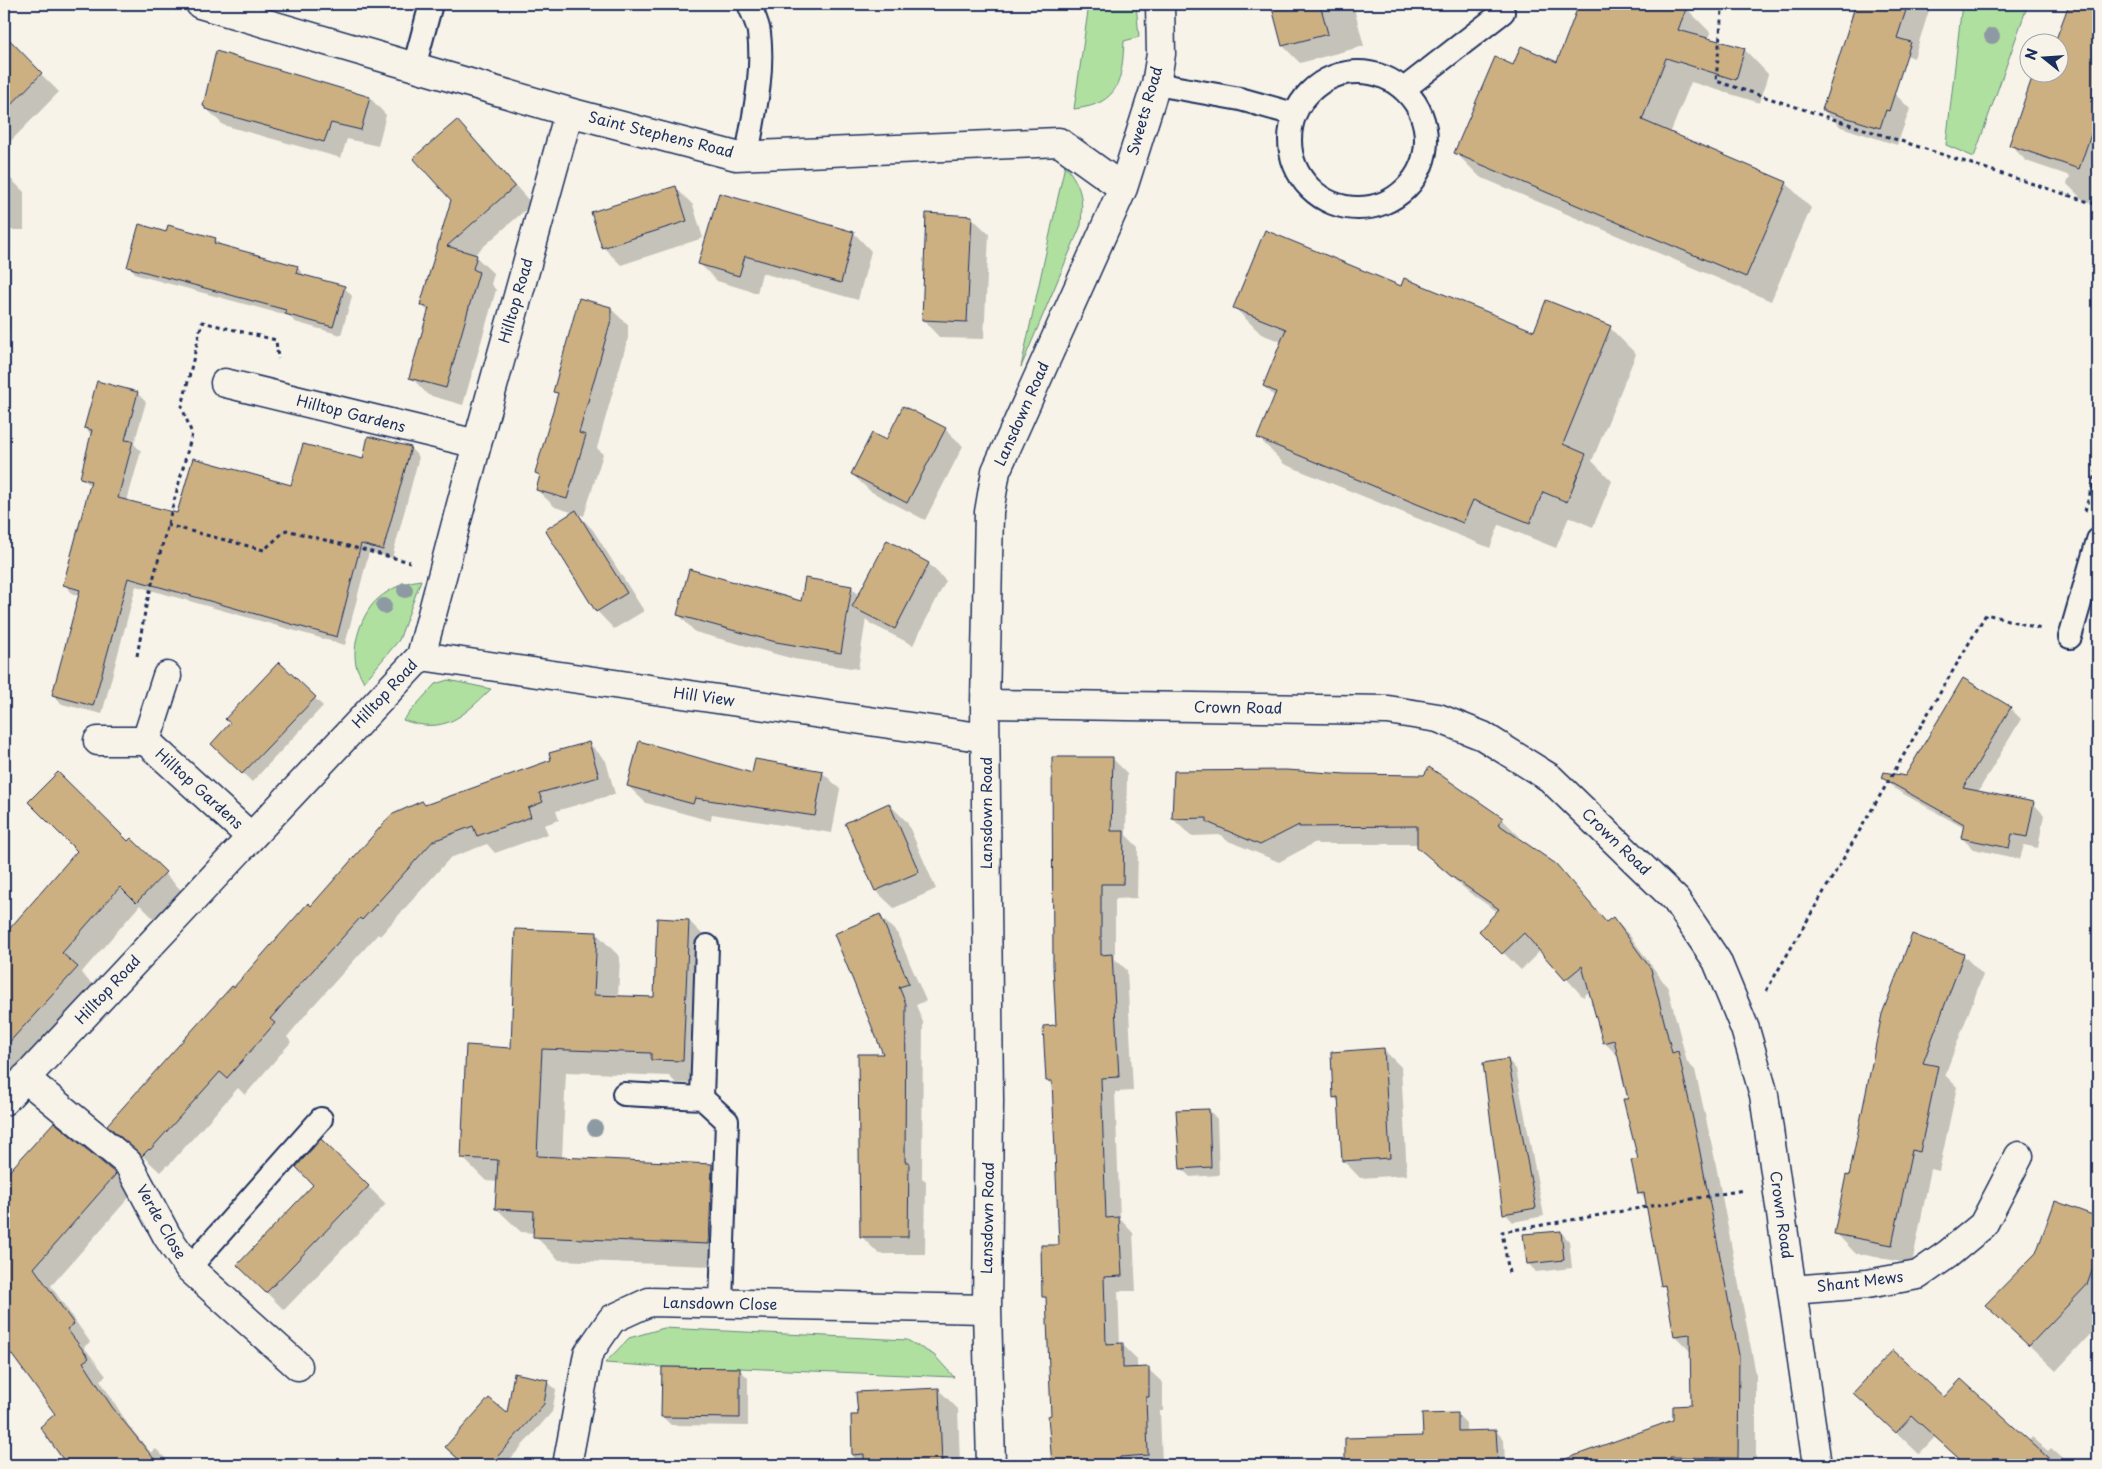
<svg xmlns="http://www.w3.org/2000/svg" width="2102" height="1469" font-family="'Playpen Sans',sans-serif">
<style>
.green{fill:#b0e09f;stroke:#66887e}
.shadow{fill:#0003}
.building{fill:#cdb082;stroke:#1b2f5e}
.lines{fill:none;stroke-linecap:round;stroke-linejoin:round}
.lane-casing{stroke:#1b2f5e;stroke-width:26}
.street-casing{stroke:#1b2f5e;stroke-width:31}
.path{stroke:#1b2f5e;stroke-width:3;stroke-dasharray:4 4;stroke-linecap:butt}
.lane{stroke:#f7f3e8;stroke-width:22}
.street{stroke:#f7f3e8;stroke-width:28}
.tree{fill:#8e9aa3}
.labels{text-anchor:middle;stroke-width:5;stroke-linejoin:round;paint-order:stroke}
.street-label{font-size:15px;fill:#1b2f5e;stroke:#f7f3e8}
</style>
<rect width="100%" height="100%" fill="#f7f3e8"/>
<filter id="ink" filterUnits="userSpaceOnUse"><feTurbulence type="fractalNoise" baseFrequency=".02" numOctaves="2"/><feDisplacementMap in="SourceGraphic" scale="10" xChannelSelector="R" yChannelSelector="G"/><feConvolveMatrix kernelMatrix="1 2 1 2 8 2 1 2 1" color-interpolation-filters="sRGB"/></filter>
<g filter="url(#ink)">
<!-- green -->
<path class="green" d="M1089 4H1136L1139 37 1124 41C1122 80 1120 104 1074 109Z
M1962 4H2028L1974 157 1946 145Z
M1065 165C1082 188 1083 197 1081 225L1021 367Z
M421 580 399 640 364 682C362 678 359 673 357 668 350 648 362 611 379 598 391 588 405 582 421 580Z
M448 680 491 689C462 717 445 735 403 720L435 684Z
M664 1328 907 1340 934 1355 954 1377 740 1368 662 1367 605 1363 629 1338Z"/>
<!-- shadow -->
<path class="shadow" d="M1272 4H1353L1364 46 1300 63 1283 46Z
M1581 4H1683L1678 5 1686 8 1711 33 1708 39 1744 49 1768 74 1760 103 1691 82 1670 134 1786 183 1811 208 1771 301 1480 177 1456 153 1514 66 1557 63Z
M1855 4H1931L1914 58 1866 39 1849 22Z
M2070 4H2098V205L2083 200 2067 184 2070 176 2026 161 2010 144 2042 82 2060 72V42H2056Z
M8 41 59 92 4 148V45Z
M1892 91 1910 109 1897 145 1841 127 1823 110Z
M370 98 386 115 378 146 347 139 341 158 223 125 204 106Z
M457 121 532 204 474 255 494 274 491 284 496 290 463 405 428 395 411 377 429 312 421 305 453 200Z
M4 174H6L24 192V230H11L10 328 4 347Z
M675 187 693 205 703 238 621 265 603 247Z
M971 217 989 234 984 339 940 338 923 320Z
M167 233 215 239 222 246 297 267 306 277 344 287 352 296 341 335 295 322 289 316 137 275 129 266Z
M854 233 871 251 858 300 762 273 757 293 717 281 700 264Z
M1401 287 1534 333 1610 328 1636 354 1592 461 1612 481 1593 527 1569 517 1556 548 1499 525 1490 548 1284 464 1259 438 1275 397 1264 386 1282 342 1261 334 1235 308Z
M610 308 628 325V338L597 448 603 454 584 516 578 514 593 530 644 611 614 629 597 611 574 513 555 507 537 490 541 477 536 473 559 395 555 391Z
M137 393 146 402 134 444 141 451 127 501 178 515 292 487 363 461 410 448 419 457 392 558 369 552 345 645 136 586 102 714 62 704 53 695 80 596 73 594 65 585 91 486 81 477 92 435 85 428Z
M945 429 963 446 925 520 870 491 852 474Z
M888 542 929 564 946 581 913 645 871 624 866 619 858 669 794 659 695 632 678 614 802 603 851 587 860 596Z
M279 664 323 706 252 782 213 744 232 723Z
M2010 708 2021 719 1978 792 2033 803 2044 815 2038 848 2024 845 2020 859 1973 849 1962 838 1964 828 1895 789 1884 777H1906Z
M589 743 606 761 615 794 556 811 559 820 544 825 548 834 495 853 487 844 450 858 380 936 378 934 312 1007 287 1037 291 1042 245 1095 238 1088 168 1166 167 1165 160 1172 109 1125 311 908 426 806 552 761Z
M1112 758 1127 773 1126 835 1138 847 1137 898 1115 899V959L1127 970 1133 1091 1115 1092 1120 1219 1133 1233 1136 1291H1118L1120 1344H1122L1137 1359V1369H1148L1163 1383V1411H1160L1162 1465H1053L1050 1417H1052L1048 1301 1044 1296 1061 1246 1053 1086 1047 1080Z
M1429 769 1502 819 1520 837 1518 839 1555 865 1607 923 1613 918 1630 936 1668 988 1687 1062 1695 1070 1714 1155 1756 1374V1465H1583L1580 1456 1674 1421 1692 1407 1691 1352 1675 1336 1667 1290 1663 1285 1647 1201 1639 1193V1160L1629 1100 1619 1057 1604 1042 1590 991 1583 997 1541 950 1521 970 1481 931 1498 912 1470 893 1436 864 1418 846V844H1318L1316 842 1279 862 1226 840 1222 835 1191 836 1173 819 1346 775 1425 776Z
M822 772 840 789 832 833 712 814 711 821 646 803 628 786 753 775Z
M889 804 907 822 936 889 894 908 876 891 846 823Z
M131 840 184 893 156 921 140 905 81 973 96 988 4 1087V964L73 887Z
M880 916 897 933 926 1001 916 1005 923 1022 922 1178 926 1181 925 1254H879L862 1237 885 1056Z
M689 921 713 945 706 1084 676 1083 669 1076 566 1072 562 1158 711 1166 735 1189 732 1267 559 1260 535 1236V1233L521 1232 497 1209 498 1182 486 1181 462 1157 512 1049 596 933 620 957 618 997 655 998Z
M1963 955 1983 975 1945 1075 1957 1087 1939 1171 1931 1169 1912 1264 1855 1253 1836 1233 1850 1177Z
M1384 1050 1401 1067 1407 1175 1360 1178 1343 1160 1340 1103 1334 1097Z
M1508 1060 1516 1069 1544 1216 1513 1222 1505 1213Z
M1209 1110 1217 1119 1219 1175 1190 1177 1182 1169Z
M54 1124 116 1175 133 1193 51 1286 90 1342 84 1347 106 1376 100 1380 129 1426 151 1453 156 1449 172 1465H68L42 1427 57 1414 4 1342V1167L10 1172Z
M321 1140 386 1204 284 1310 239 1265 315 1185Z
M2056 1202 2098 1219V1326L2056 1371 1987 1305 2037 1253Z
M1561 1232 1569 1241 1572 1268 1536 1272 1528 1263Z
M739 1369 748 1378V1426L671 1425 662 1416Z
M548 1382 556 1390 552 1412 505 1465H466L455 1456Z
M938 1389 958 1409 960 1465H853L852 1416H859Z
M1855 1393 1945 1399 2028 1442 2032 1437 2048 1451 2051 1448 2070 1465H1966L1935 1437 1919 1454Z
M1457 1414 1466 1423V1432L1496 1431 1504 1440 1505 1465H1392L1391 1438 1424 1437Z"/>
<!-- building -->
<path class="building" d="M1271 4H1320L1328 34 1282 46Z
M1579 4H1688L1678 30 1745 48 1736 80 1666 58 1642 120 1787 182 1746 277 1454 153 1495 57 1513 65 1521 46 1557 62Z
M1856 4H1908L1897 38 1911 42 1889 111 1886 110 1880 128 1822 110Z
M2069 4H2098V114L2079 169 2009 145 2032 78 2041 81 2044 72H2060V42H2055Z
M4 34 42 73 4 112Z
M216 51 370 97 361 130 331 123 324 142 205 109V107L203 106Z
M457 120 515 186 447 246 477 255 473 269 479 272 446 388 409 378 429 308 420 305 451 200 413 158Z
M676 186 687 221 602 248 591 212Z
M719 193 854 232 841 283 745 256 739 276 698 264Z
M926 213 972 216 967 322 922 320Z
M139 224 166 232 168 225 216 238 214 243 298 266 296 273 345 286 333 327 285 314 286 310 127 267Z
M1265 230 1401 286 1404 278 1534 331 1546 300 1611 326 1563 444 1586 454 1567 502 1543 492 1530 523 1473 500 1463 523 1257 438 1276 392 1263 386 1286 329 1233 308Z
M579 298 611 307V320L579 433 586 435 567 499 536 490 540 475 535 473 558 393 553 392Z
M97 381 138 392 125 440 133 441 118 498 177 513 193 458 291 485 303 444 363 459 368 436 411 447 383 550 361 544 337 637 128 578 93 706 52 695 80 590 63 585 91 481 80 478 92 430 84 428Z
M903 406 946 428 907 503 851 474 872 433 886 440Z
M576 510 627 593 596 612 545 530Z
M887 540 929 563 895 629 852 607Z
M689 569 801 601 805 578 852 586 841 653 776 642 677 615Z
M279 662 316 697 242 774 211 744 230 723 225 719Z
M1963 678 2011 707 1963 788 2034 802 2027 837 2012 834 2009 848 1961 838 1964 824 1882 778 1884 772 1905 776Z
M639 741 752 773 755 759 823 771 815 816 695 798 693 804 627 786Z
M589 742 599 777 539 793 543 802 528 808 531 817 477 836 473 826 433 841 362 920 360 918 295 990 270 1019 275 1023 227 1078 220 1072 150 1150 149 1149 142 1156 107 1125 232 986 234 987 308 903 311 906 391 815 422 801 425 805 551 760 549 753Z
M1052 757H1113L1111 831H1124L1123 884H1101V955L1112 954 1119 1077 1101 1078 1106 1218 1119 1217 1122 1276 1104 1277 1106 1344 1123 1343V1368L1149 1367V1397H1146L1148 1455 1120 1457V1465H1052L1048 1416 1051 1415 1046 1297H1042L1041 1245H1059L1052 1081H1046L1043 1026 1056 1025 1053 966Z
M1429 767 1503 818 1498 824 1556 864 1606 922 1613 917 1651 969 1672 1053 1678 1051 1697 1137 1739 1355 1738 1458 1670 1457 1673 1465H1561L1560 1461 1673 1420V1406L1691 1405 1690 1334 1674 1336 1665 1285 1661 1286 1644 1193 1638 1194 1631 1160 1638 1159 1623 1099H1628L1614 1040 1603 1043 1582 966 1565 980 1524 933 1502 954 1479 931 1499 909 1451 876 1417 847V826L1299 827V825L1260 845 1207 822V818L1172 819 1174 771 1286 770 1346 774 1424 775Z
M58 772 128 841 131 838 166 872 136 903 120 887 62 953 78 967 4 1048V935L77 851 28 802Z
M889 803 919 872 875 891 845 823Z
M880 914 909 984 899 987 906 1004 905 1162H909L908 1237H860L858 1054H883L834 934Z
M657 918 689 920 683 1061 651 1060V1053L542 1049 537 1156 712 1164 709 1244 533 1237 534 1211 495 1209 498 1160 461 1158 466 1045 511 1048 515 929 597 932 594 995 654 997Z
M1912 934 1964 954 1923 1063 1938 1066 1920 1152 1912 1150 1892 1245 1834 1234 1846 1175 1849 1176 1882 1014Z
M1384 1048 1390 1158 1342 1161 1338 1097 1333 1098 1331 1052Z
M1508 1059 1536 1208 1503 1214 1483 1063Z
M1209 1109 1211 1167 1180 1169 1176 1110Z
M54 1122 116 1174 34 1268 74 1324 67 1329 89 1358 83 1362 112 1407 159 1465H67L40 1427 55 1414 4 1344V1177Z
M321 1139 369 1186 266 1293 237 1265 313 1185 296 1167Z
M2055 1201 2098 1217V1254L2087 1285 2029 1346 1985 1305 2036 1253Z
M1561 1231 1564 1260 1527 1264 1523 1234Z
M1893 1350 1944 1397 1961 1379 2056 1465H1966L1912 1416 1896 1433 1853 1393Z
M662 1367 740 1368V1418L661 1417Z
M514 1373 548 1380 544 1404 490 1465H465L445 1447 489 1398 507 1413Z
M939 1388 942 1465H864V1454L852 1455 851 1415H858L856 1392Z
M1458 1413V1431L1496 1430 1498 1465H1345V1438L1423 1436 1422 1414Z"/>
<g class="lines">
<defs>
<path id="lane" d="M414 67 431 4
M1290 140a68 68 0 1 1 136 0a68 68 0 1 1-136 0Z
M1156 84 1240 99 1294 114
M1404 89 1503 12 1500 4
M747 155C754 115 764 73 759 33 758 23 752 13 749 4
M2070 637 2098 540
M624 1094 702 1098 727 1121 721 1304
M702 1098 707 946
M189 1268 321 1119"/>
<path id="street" d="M200 4 569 112 736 156 1059 142 1123 188
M225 383 477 444
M421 656 986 738
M167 676 146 741 251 837
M985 704 1388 710 1438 718 1483 736 1550 778 1676 900 1717 961 1745 1029 1764 1095 1817 1465
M98 741H146
M25 1078 128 1163 167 1236 189 1268 298 1366
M4 1101 421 656 477 444 569 112
M1792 1290 1867 1284 1918 1275 1948 1254 1983 1225 2019 1156
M567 1465 588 1354 612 1319 649 1302 987 1309
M991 1465 987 1309 989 1100 985 704 989 512 996 471 1123 188 1156 84 1161 54 1160 4"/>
</defs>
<!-- lane casing -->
<use href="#lane" class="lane-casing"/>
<!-- street casing -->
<use href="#street" class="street-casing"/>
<!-- path -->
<path class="path" d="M1720 4 1722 10 1716 81 2098 205
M2092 488 2098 489
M2085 511 2098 466
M167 525 264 550 286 530 410 562
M137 656 146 606 192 434 182 407 202 322 276 340 278 359
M1766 991 1986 614 2041 629
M1509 1273 1502 1232 1744 1190"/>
<!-- lane -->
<use href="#lane" class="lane"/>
<!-- street -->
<use href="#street" class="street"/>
</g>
<!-- trees -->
<g class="tree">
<circle cx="1992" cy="36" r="8"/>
<circle cx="405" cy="590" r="8"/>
<circle cx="384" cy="606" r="8"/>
<circle cx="595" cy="1128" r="8"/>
</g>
</g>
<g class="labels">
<!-- street labels -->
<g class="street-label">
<text transform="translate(1145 111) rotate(-74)" y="5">Sweets Road</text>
<text transform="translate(661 135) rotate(14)" y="5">Saint Stephens Road</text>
<text transform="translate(516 301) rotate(-74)" y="5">Hilltop Road</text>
<text transform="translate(351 414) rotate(14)" y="5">Hilltop Gardens</text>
<text transform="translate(1022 414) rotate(-66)" y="5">Lansdown Road</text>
<text transform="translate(385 694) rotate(-47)" y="5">Hilltop Road</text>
<text transform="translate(704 697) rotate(8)" y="5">Hill View</text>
<text transform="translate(1238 708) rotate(1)" y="5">Crown Road</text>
<text transform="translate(199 789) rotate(42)" y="5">Hilltop Gardens</text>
<text transform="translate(987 813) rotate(-90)" y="5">Lansdown Road</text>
<text transform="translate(1616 842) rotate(44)" y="5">Crown Road</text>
<text transform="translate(108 990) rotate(-47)" y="5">Hilltop Road</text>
<text transform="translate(1781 1215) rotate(82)" y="5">Crown Road</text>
<text transform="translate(988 1218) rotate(-89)" y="5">Lansdown Road</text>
<text transform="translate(161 1222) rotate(60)" y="5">Verde Close</text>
<text transform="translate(1860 1282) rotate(-7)" y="5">Shant Mews</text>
<text transform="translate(720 1304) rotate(1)" y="5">Lansdown Close</text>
</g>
</g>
<!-- margin -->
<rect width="2102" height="1469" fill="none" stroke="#f7f3e8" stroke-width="20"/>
<rect x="10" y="10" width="2082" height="1449" fill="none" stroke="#1b2f5e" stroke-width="2" filter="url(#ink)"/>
<!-- north arrow -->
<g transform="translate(2044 58) rotate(287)"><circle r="24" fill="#f7f3e8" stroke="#9fa5b1"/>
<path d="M0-4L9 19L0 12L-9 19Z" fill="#1b2f5e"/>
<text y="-8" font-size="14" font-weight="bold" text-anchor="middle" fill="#1b2f5e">N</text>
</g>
</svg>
